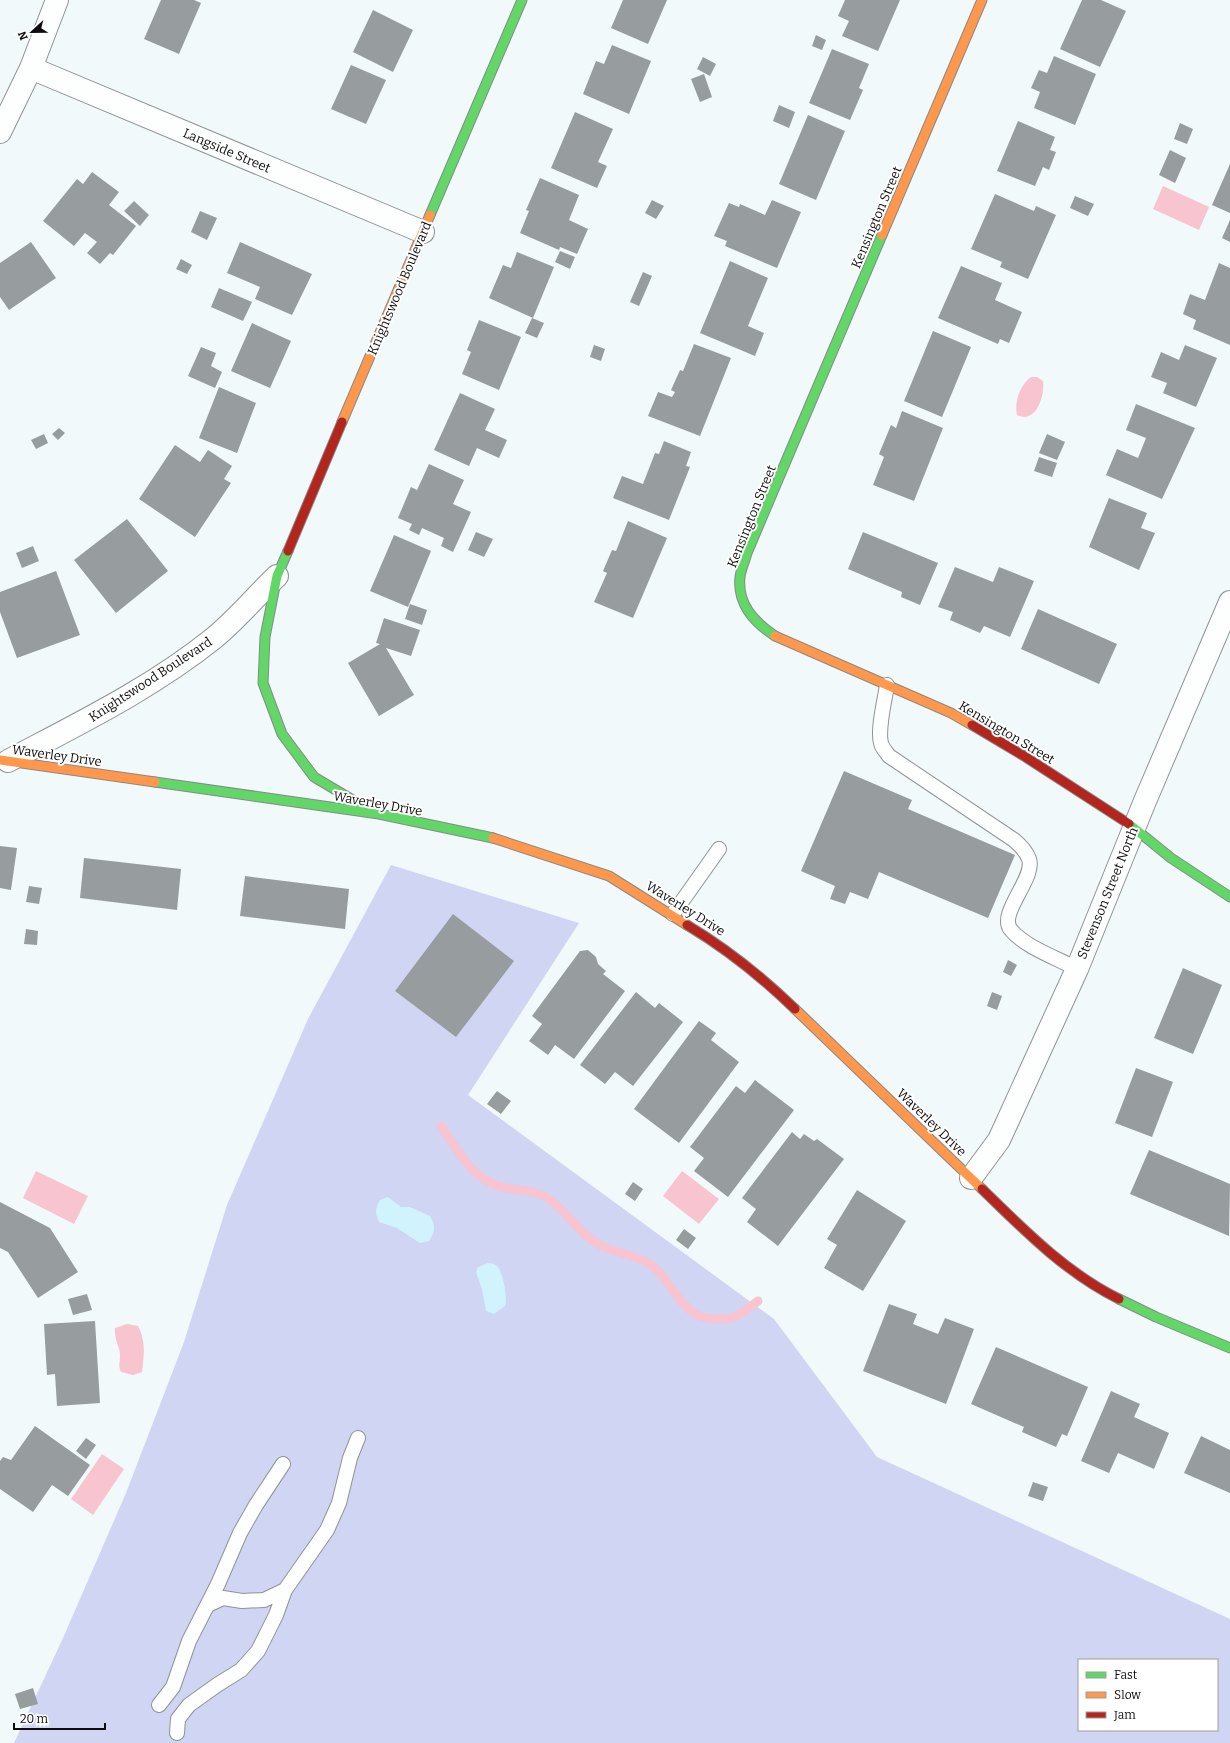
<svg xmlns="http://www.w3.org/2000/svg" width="1230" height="1743" font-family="Bitter,serif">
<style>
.green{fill:#cfd5f3;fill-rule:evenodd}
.sand{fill:#d1f3fd}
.water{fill:#f7c4cf}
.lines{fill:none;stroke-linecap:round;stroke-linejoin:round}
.stream{stroke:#f7c4cf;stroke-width:9}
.building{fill:#979d9e}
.lane-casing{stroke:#909394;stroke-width:16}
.street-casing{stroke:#909394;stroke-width:24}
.fast-casing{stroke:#868a8b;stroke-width:11}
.slow-casing{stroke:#868a8b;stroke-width:11}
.jam-casing{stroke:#868a8b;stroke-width:11}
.lane{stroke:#fdfefe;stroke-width:14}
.street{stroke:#fdfefe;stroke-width:22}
.fast{stroke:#63d668;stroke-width:9}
.slow{stroke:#ff974d;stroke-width:9}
.jam{stroke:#b3261e;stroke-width:9}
.labels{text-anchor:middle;stroke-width:4;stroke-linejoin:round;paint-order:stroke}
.street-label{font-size:13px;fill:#0d0d0d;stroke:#fff}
</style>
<rect width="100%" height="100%" fill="#f1f9fb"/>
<!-- green -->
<path class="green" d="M391 865 579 923 468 1095 774 1319 877 1457 1230 1619V1743H14L63 1638 126 1493 184 1342 227 1205 308 1019ZM1079 1660H1217V1730H1079Z"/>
<!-- sand -->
<path class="sand" d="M388 1197 401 1207H410L430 1216C436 1226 435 1232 429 1241L420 1243 397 1228 379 1222C375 1214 375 1208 380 1200Z
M488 1263C491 1263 495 1264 497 1266 503 1272 508 1299 505 1306L494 1314 486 1311 482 1289 476 1272 478 1267Z"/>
<!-- water -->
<path class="water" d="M1163 186 1209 207 1199 230 1153 209Z
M1031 377H1037L1043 381C1045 396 1036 424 1017 415 1014 402 1020 385 1031 377Z
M36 1171 88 1196 74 1224 23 1198Z
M682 1171 719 1199 699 1224 663 1196Z
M127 1324 138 1326C146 1341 144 1356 142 1372L133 1375 121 1372C118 1365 120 1363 120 1356 120 1346 114 1341 115 1328Z
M102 1454 124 1469 93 1515 71 1499Z"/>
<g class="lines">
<!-- stream -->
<path class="stream" d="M441 1126C457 1149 472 1180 502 1187 517 1191 531 1189 546 1197 567 1210 578 1234 600 1245 617 1254 634 1254 651 1265 667 1276 679 1305 696 1314 706 1320 728 1321 738 1315 745 1311 751 1306 758 1301"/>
</g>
<!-- building -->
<path class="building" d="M161 0H194L201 3 179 54 144 39Z
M623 0H667L648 44 611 28Z
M845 0H900L878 51 842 36 849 21 838 16Z
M1082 0H1101L1126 11 1100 67 1060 49Z
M373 10 413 30 393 72 353 52Z
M816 35 826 40 822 50 812 46Z
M612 45 651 61 629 114 583 94 596 61 604 64Z
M832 49 869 64 859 88 863 90 850 120 809 103Z
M1054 56 1096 74 1075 125 1034 108 1040 92 1031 88 1039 70 1047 73Z
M703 57 716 64 710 76 697 69Z
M351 65 386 80 366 124 331 109Z
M704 74 712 97 700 102 691 79Z
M779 105 795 112 789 128 773 121Z
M575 112 613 129 598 162 607 166 597 188 551 168Z
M808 115 845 131 816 200 779 184Z
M1018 121 1055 137 1050 150 1056 152 1049 170 1043 167 1035 186 997 171Z
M1180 123 1193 129 1187 144 1174 139Z
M1170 150 1186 158 1175 183 1159 175Z
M1230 164V213L1212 205Z
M92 172 119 192 109 205 136 226 113 255 110 253 100 264 87 253 97 242 85 233 74 246 43 221 77 179 83 184Z
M540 178 579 195 569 220 588 229 577 254 560 247 559 250 520 233 529 211 526 210Z
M995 194 1034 211 1036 206 1056 215 1028 279 1000 267 1002 262 971 249Z
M1075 196 1094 204 1088 216 1070 208Z
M652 200 664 206 656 219 645 213Z
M772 200 801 212 777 268 725 246 727 241 714 236 729 203 739 207 740 204 765 215Z
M134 201 149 215 140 226 124 211Z
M200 211 217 218 207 240 191 232Z
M1230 220V242L1222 238Z
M31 242 56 278 9 310 0 297V263Z
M240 242 312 274 292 315 255 299 260 287 227 273Z
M560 251 575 257 570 269 555 262Z
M517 252 554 267 533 318 489 298 503 265 511 268Z
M181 259 192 265 187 274 176 269Z
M730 261 768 278 748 326 764 333 755 356 700 333Z
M1219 263 1230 268V345L1193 329 1196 320 1183 314 1190 294 1205 300Z
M961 266 1002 283 995 300 1022 312 1009 343 1000 339 998 344 938 318Z
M643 272 652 276 639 306 630 302Z
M219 288 252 302 243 321 211 307Z
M532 318 544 323 537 338 525 333Z
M479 320 521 337 499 390 462 374 471 352 467 350Z
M252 323 291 341 270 388 231 371Z
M933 331 971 347 942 417 904 401Z
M694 344 731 358 700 436 648 416 658 392 672 397 675 392 671 390 680 370 683 371Z
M594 345 605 349 601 361 590 357Z
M1185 345 1217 358 1196 407 1163 393 1167 383 1151 377 1161 352 1179 360Z
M201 347 216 353 211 366 222 372 215 388 188 376Z
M219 387 256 403 237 453 199 438Z
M460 393 495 409 485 430 507 440 499 458 477 448 469 466 434 450Z
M1136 404 1195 428 1162 499 1106 475 1117 449 1138 458 1146 438 1126 430Z
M902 411 943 428 914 501 873 485 884 457 879 454 891 425 896 428Z
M59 428 65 433 58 440 52 434Z
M44 434 48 443 36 449 31 440Z
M1047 434 1065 442 1057 460 1039 453Z
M664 441 691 452 686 466 690 467 669 520 613 498 622 476 643 484 655 453 659 454Z
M175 445 200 462 208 450 232 466 224 479 231 483 195 537 139 499Z
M1039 457 1057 463 1052 477 1034 471Z
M429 464 464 480 453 504 471 512 453 552 441 546 444 538 422 528 419 535 409 530 412 524 398 518 411 487 417 490Z
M1109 498 1147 513 1141 528 1155 533 1139 570 1089 547Z
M127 519 168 571 116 613 74 560Z
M628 521 667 538 633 618 594 602 607 573 603 571 612 550 616 551Z
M476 532 493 539 484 557 468 550Z
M863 532 938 563 920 605 901 597 902 592 848 569Z
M394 535 431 551 408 607 370 591Z
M33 546 39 561 22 568 16 553Z
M955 567 993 582 999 567 1034 581 1010 637 984 626 980 633 950 620 953 612 938 607Z
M56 571 80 635 17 658 0 612V592Z
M410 604 427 610 422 625 405 619Z
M1038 609 1117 644 1099 684 1021 649Z
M384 618 420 630 411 656 386 648 414 695 379 716 348 663 380 644 376 643Z
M844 771 912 800 908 809 1015 855 988 918 879 872 868 899 850 892 845 904 830 899 835 886 801 871Z
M0 846 17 848 11 890 0 888Z
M84 858 181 869 177 910 80 898Z
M245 876 349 889 345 929 240 916Z
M29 886 42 888 39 904 26 902Z
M453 914 514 961 456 1037 395 991Z
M26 929 38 931 37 945 24 944Z
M588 950 596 957 598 964 606 971 603 974 625 991 574 1059 555 1045 548 1055 529 1041 542 1024 532 1016 580 951Z
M1008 960 1017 965 1011 976 1003 972Z
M1183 968 1222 985 1193 1054 1154 1038Z
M636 992 655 1008 659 1003 683 1022 633 1086 615 1072 605 1084 580 1065Z
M992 992 1002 996 997 1010 987 1006Z
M699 1021 716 1033 711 1040 739 1062 679 1143 634 1109Z
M1136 1068 1173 1082 1152 1137 1115 1123Z
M755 1080 794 1110 728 1197 694 1171 704 1158 690 1147 736 1086 745 1093Z
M497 1091 511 1101 501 1114 487 1104Z
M792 1132 800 1139 804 1134 814 1141 817 1139 844 1159 778 1246 747 1222 756 1209 742 1198Z
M1149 1150 1230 1184 1229 1236 1130 1194Z
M633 1182 643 1189 635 1201 625 1194Z
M857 1190 906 1221 863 1291 824 1268 837 1245 827 1239Z
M0 1202 50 1228 78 1272 38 1298 8 1252 0 1248Z
M684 1229 696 1238 688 1249 676 1240Z
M87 1294 92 1310 73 1315 68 1299Z
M889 1304 917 1314 913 1324 938 1334 945 1318 974 1329 946 1404 863 1371Z
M95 1321 100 1403 57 1406 55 1374 47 1375 44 1324Z
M996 1347 1088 1387 1067 1436 1062 1434 1056 1447 1022 1432 1024 1427 971 1404Z
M1111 1391 1140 1404 1134 1417 1169 1433 1154 1469 1118 1453 1109 1473 1081 1461Z
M35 1426 90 1465 68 1496 52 1485 33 1512 0 1489V1461L3 1457 11 1460Z
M1201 1436 1230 1450V1493L1184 1473Z
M86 1438 96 1445 86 1459 76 1451Z
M1033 1482 1048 1487 1043 1501 1028 1496Z
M33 1688 38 1704 20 1709 15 1694Z"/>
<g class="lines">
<defs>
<path id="lane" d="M887 685C885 700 876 733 882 746 884 750 887 753 889 756L1014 840C1020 845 1026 851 1029 859 1036 878 997 914 1011 930 1025 947 1057 958 1077 969
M673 914 719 849
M208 1605 223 1598 242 1601 264 1600 285 1590
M159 1705 173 1687 189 1641 218 1584 240 1533 256 1505 283 1464
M177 1733 178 1719 189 1705 217 1685 241 1670 258 1651 276 1615 285 1590 327 1530 339 1503 350 1458 358 1438"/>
<path id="street" d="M31 68 423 232
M0 132 31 68 57 0
M8 761C78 724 152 688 214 638 236 620 256 596 277 576
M971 1178 999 1140 1077 969 1145 801 1230 602"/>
<path id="fast" d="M430 215 522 0
M288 551 277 576 265 637 263 683 282 734 314 777 368 809
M775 636C754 622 737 604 740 577 741 569 745 561 747 553L882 235
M155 782 379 814 493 838
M1129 824 1171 858 1230 897
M1119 1299 1156 1317 1230 1348"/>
<path id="slow" d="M882 235 982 0
M342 422 430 215
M775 636 951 713 972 725
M0 760 155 782
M493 838 609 876 687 925
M795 1009 982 1189"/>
<path id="jam" d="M288 551 342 422
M972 725 1024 756 1129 824
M687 925C727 949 762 977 795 1009
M982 1189C1023 1229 1066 1273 1119 1299"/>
</defs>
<!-- lane casing -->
<use href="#lane" class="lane-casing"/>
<!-- street casing -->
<use href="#street" class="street-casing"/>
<!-- fast casing -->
<use href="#fast" class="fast-casing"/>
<!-- slow casing -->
<use href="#slow" class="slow-casing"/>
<!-- jam casing -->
<use href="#jam" class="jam-casing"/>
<!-- lane -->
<use href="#lane" class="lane"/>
<!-- street -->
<use href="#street" class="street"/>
<!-- fast -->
<use href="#fast" class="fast"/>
<!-- slow -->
<use href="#slow" class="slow"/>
<!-- jam -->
<use href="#jam" class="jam"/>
</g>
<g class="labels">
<!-- street labels -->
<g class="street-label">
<text transform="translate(227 150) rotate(23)" y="5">Langside Street</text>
<text transform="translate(876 217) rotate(-67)" y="5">Kensington Street</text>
<text transform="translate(399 288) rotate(-67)" y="5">Knightswood Boulevard</text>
<text transform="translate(751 516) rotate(-68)" y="5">Kensington Street</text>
<text transform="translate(150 679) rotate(-33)" y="5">Knightswood Boulevard</text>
<text transform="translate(1007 732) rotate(31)" y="5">Kensington Street</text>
<text transform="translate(57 755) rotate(8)" y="5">Waverley Drive</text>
<text transform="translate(378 803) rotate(10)" y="5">Waverley Drive</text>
<text transform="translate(1107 893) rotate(-68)" y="5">Stevenson Street North</text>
<text transform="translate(686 908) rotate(32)" y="5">Waverley Drive</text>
<text transform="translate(932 1122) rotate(44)" y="5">Waverley Drive</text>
</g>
</g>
<!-- legend -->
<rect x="1078" y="1659" width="140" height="72" fill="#ffffff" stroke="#9e9e9e"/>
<rect x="1086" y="1672" width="20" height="6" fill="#63d668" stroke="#9e9e9e"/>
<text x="1114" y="1679" font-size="12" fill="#0d0d0d">Fast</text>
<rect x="1086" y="1692" width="20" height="6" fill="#ff974d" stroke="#9e9e9e"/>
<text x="1114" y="1699" font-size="12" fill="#0d0d0d">Slow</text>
<rect x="1086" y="1712" width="20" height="6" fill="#b3261e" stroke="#9e9e9e"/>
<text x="1114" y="1719" font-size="12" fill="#0d0d0d">Jam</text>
<!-- north arrow -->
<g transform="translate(32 32) rotate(248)" stroke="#ffffff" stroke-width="3" paint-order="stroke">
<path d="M0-3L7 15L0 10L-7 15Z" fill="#0d0d0d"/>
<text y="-6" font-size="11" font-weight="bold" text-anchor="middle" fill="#0d0d0d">N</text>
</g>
<!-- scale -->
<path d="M14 1723v6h91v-6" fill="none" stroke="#0d0d0d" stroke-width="2"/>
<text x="20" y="1723" font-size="12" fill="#0d0d0d" stroke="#ffffff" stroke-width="3" paint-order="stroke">20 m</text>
</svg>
